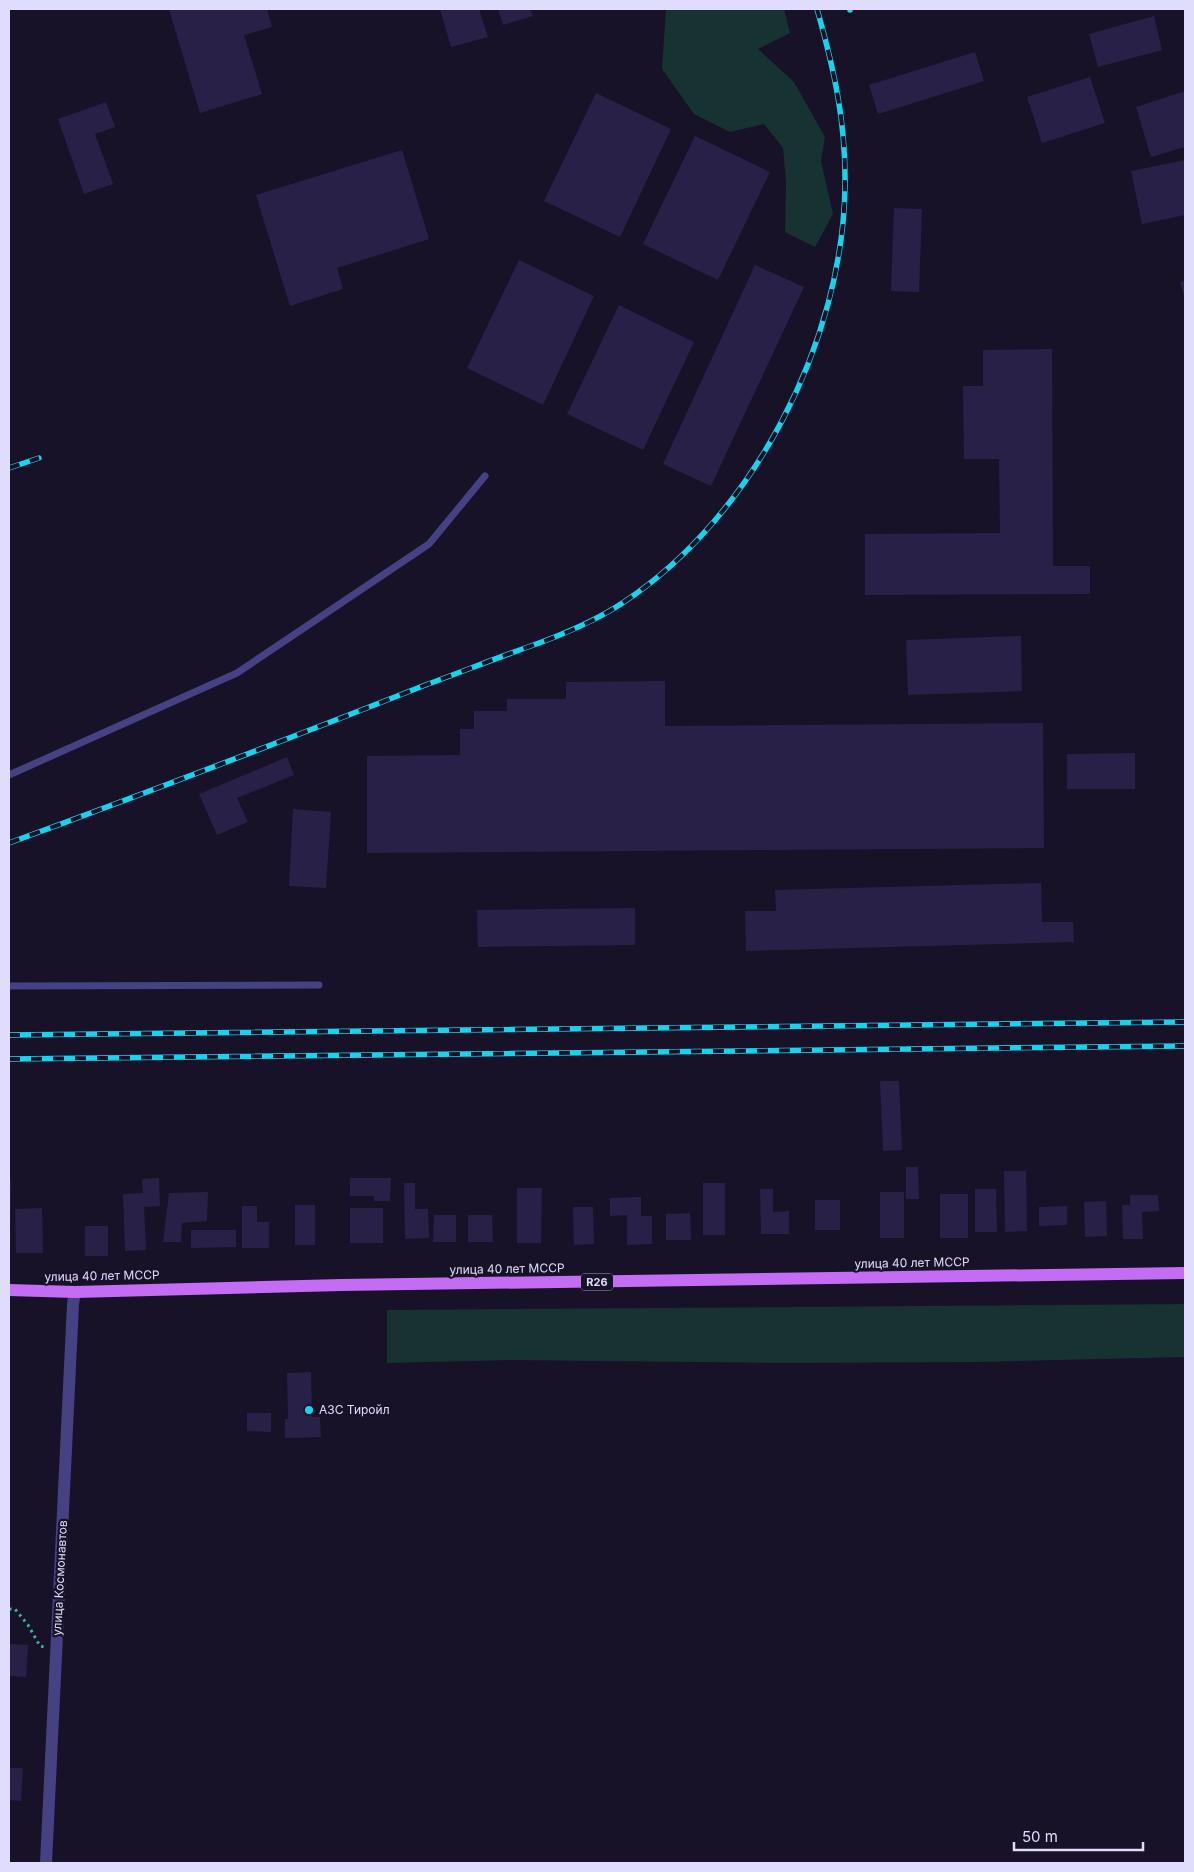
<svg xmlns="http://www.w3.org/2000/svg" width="1194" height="1872" font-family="Inter,sans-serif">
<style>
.green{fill:#163231}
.building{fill:#292048}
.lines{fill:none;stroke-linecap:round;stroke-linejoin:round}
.path{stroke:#3ab2ad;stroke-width:3;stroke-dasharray:2.5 4;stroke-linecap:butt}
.service{stroke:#454183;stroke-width:7}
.tertiary{stroke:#454183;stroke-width:12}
.primary{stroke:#c46cf3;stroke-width:12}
.rail-casing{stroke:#18d3ed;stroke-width:5.5}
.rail{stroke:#171228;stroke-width:4;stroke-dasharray:11;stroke-linecap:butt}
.poi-dot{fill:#18d3ed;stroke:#171228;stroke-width:2}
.labels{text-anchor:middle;stroke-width:4.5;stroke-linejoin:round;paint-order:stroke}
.shield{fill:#171228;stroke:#a49fbc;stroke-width:1}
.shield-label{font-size:11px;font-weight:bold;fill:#e0dcfc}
.street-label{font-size:12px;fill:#e0dcfc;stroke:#171228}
.poi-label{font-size:12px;fill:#e0dcfc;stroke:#171228;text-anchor:start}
</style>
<rect width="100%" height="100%" fill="#171228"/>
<!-- green -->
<path class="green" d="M666 9H784L790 33 758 49 794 82 825 137 821 161 833 214 815 247 785 232 786 182 783 148 764 124 730 132 694 114 662 69Z
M1185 1304V1357L980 1362 788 1363 510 1360 387 1363V1310Z"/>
<!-- building -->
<path class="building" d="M169 9H267L272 27 244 35 262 94 200 113Z
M440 9H479L488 37 451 47Z
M498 9H530L533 16 503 25Z
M1154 16 1162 50 1098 67 1089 34Z
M975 52 984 81 878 114 869 85Z
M1090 77 1105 123 1042 143 1027 97Z
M1185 91V147L1151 157 1136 107Z
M596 93 671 129 620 237 544 201Z
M106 102 115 127 95 134 113 184 84 194 58 119Z
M695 136 770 172 718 280 643 244Z
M402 150 429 239 337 268 343 289 290 306 256 195Z
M1185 160V215L1142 224 1131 171Z
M894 208 922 209 919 292 891 291Z
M519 260 594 296 543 405 467 368Z
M755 265 804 287 711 486 663 464Z
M1185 281V299L1180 282Z
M619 305 694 342 643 450 567 414Z
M1052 349 1053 566H1090V594L865 595V534L1000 533 999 459H964L963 386H983V350Z
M1021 636 1022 691 908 695 906 640Z
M665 681V726L1043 723 1044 848 367 853V756L460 755V729H474V711H507V699H566V682Z
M1135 753V789H1067V754Z
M287 757 294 775 237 798 248 822 217 835 199 794Z
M293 809 331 812 326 888 289 886Z
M1041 883 1042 922H1073L1074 942 746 951 745 911H776L775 890Z
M635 908V945L478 947 477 910Z
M880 1081H899L902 1150 883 1151Z
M906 1167H918L919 1199H906Z
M1004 1171H1026L1027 1231 1005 1232Z
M159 1178 160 1206 144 1207 146 1250 125 1251 123 1194 143 1193 142 1179Z
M350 1178H391L390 1201H374V1196H350Z
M9 1180 11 1181 10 1243H9Z
M404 1183H415V1209H428L429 1238 405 1239Z
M703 1183H725V1235H703Z
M517 1188H542L541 1243H517Z
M760 1189H773V1212L789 1211V1234H761Z
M975 1189H996L997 1232H975Z
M208 1192 207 1221 182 1223 181 1242H163L169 1193Z
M880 1192H904V1238H880Z
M940 1194H968V1238H940Z
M1130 1195H1158L1159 1211 1142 1212 1143 1239H1123L1122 1205H1130Z
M641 1197V1216H652V1244L627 1245V1215L610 1216V1198Z
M815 1200H840V1230H815Z
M1106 1201 1107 1236 1085 1237 1084 1202Z
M295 1205H315V1245H295Z
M242 1206H257V1222H269V1248H242Z
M1067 1206V1225L1039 1226V1207Z
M573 1207H593L594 1244 574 1245Z
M42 1208 43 1253H16L15 1209Z
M350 1208H383V1243H350Z
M690 1213 691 1240H666V1214Z
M434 1215H456V1242H433Z
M468 1215H492L493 1242H468Z
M85 1226H108V1256H85Z
M191 1230H236V1247L191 1248Z
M311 1372 312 1417H320L321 1437 285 1438V1419H288L287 1373Z
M247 1413H271V1432L247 1431Z
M9 1644 28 1645 26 1677 9 1676Z
M9 1768H23L21 1801 9 1800Z"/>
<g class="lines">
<!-- path -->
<path class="path" d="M9 1609H15L28 1625 40 1646 44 1647"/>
<!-- service -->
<path class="service" d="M9 775 237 673 429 544 485 476
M9 986 319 985"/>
<!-- tertiary -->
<path class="tertiary" d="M46 1863 73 1304 75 1292"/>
<!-- primary -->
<path class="primary" d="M9 1290 75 1292 341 1285 1185 1273"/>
<defs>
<path id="rail" d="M850 9V10
M9 468 39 458
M9 843C149 792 288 739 428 684 461 672 494 659 528 647 562 635 594 622 624 602 754 516 843 341 845 186 846 122 834 69 817 9
M9 1035 1185 1022
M9 1059 1185 1046"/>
</defs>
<!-- rail casing -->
<use href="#rail" class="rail-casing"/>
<!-- rail -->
<use href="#rail" class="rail"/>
</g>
<!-- markers -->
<circle class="poi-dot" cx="309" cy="1410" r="5"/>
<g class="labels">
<!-- shield labels -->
<rect class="shield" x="581" y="1273.5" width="32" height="17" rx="4"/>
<g class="shield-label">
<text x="597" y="1286">R26</text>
</g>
<!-- street labels -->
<g class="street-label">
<text transform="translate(912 1263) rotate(-1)" y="4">улица 40 лет МССР</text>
<text transform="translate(507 1269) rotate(-1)" y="4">улица 40 лет МССР</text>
<text transform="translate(102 1276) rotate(-1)" y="4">улица 40 лет МССР</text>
<text transform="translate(60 1578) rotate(-87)" y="4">улица Космонавтов</text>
</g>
<!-- poi labels -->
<g class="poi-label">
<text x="319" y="1414">АЗС Тиройл</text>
</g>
</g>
<!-- border -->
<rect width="1194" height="1872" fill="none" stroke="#e0dcfc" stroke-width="20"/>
<!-- scale -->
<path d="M1014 1842v8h129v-8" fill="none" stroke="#e0dcfc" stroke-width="2.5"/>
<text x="1022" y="1842" font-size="15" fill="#e0dcfc" stroke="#171228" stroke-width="4" paint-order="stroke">50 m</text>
</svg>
